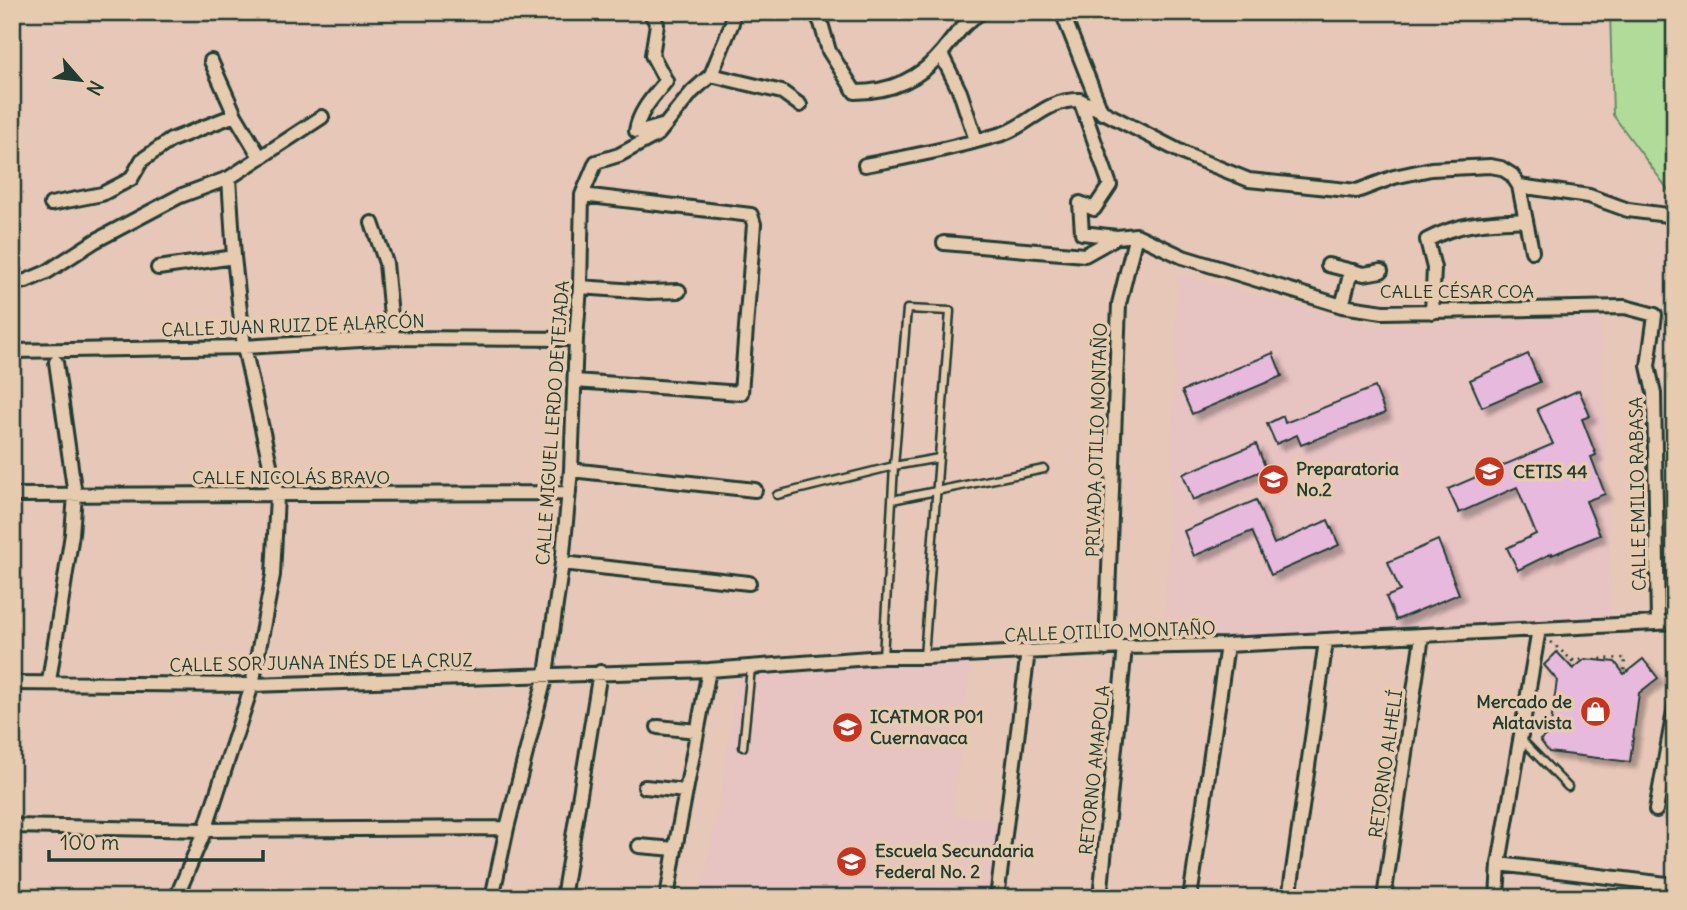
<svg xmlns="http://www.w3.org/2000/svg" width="1687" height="910" font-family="Delius,sans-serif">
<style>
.built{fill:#e7c3c2}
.green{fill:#b0db99;stroke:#688c66;stroke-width:2}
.building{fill:#e7b9dd;stroke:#1f3d34;stroke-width:2;filter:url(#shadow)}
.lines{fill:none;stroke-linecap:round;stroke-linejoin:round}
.lane-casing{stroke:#1f3d34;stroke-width:11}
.street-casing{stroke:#1f3d34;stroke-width:18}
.path{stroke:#1f3d34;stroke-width:2.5;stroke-dasharray:2 5;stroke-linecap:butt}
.lane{stroke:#e7cbae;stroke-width:6}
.street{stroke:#e7cbae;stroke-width:12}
.labels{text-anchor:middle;stroke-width:7;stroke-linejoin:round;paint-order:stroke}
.street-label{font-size:18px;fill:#1f3d34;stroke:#e7cbae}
.poi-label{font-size:18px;font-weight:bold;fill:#1f3d34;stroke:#e7cbae;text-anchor:start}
</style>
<defs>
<filter id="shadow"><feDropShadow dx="6" dy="6" stdDeviation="2" flood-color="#0004"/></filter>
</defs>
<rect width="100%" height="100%" fill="#e7c7b7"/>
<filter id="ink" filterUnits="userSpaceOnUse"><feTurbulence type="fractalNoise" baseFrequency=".0143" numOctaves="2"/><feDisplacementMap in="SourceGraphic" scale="14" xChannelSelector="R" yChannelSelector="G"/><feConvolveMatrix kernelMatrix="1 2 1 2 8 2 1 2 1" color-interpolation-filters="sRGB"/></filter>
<g filter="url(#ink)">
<!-- built -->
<path class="built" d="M1178 275 1371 326 1601 317 1611 618 1165 642Z
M970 659 952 815 1003 823 991 898H701L724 781 738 673Z"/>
<!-- green -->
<path class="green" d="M1610 12H1675V199L1613 115Z"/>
<!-- building -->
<path class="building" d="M1273 353 1282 376 1192 414 1182 391Z
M1528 354 1540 382 1482 407 1470 380Z
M1375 387 1385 413 1301 445 1297 435 1276 444 1267 424 1283 416 1285 423Z
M1579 390 1590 416 1582 419 1596 455 1591 457 1605 494 1586 501 1600 535 1552 555V553L1518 570 1507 548 1536 534 1517 487 1459 513 1448 489 1553 444 1537 409Z
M1256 444 1266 469 1193 500 1183 474Z
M1256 500 1274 544 1328 520 1339 545 1271 575 1252 531 1194 556 1184 531Z
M1438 540 1459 594 1396 620 1386 597 1400 591 1388 562Z
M1557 652 1573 669 1585 659 1615 662 1624 674 1643 659 1658 678 1639 693 1630 762 1549 752 1540 740 1550 732 1557 680 1544 665Z"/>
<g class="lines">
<defs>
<path id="lane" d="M777 495 894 466 939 458
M892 500 1044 469
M883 657 894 466 907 309 950 311 924 657
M1521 739 1568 787
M743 747 751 668"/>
<path id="street" d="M650 12 657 24 652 55 666 81C654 96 639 111 636 131L641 132 662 126
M815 12 821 23 829 51 855 92C890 92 920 79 943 51 955 36 964 22 982 12
M1062 12 1102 113
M941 54 960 92 976 140
M211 61 235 115 260 157
M711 75 782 92 800 105
M1080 100 1110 185 1094 209 1080 203 1082 233 1117 237 1136 235 1183 257 1342 306 1383 312 1625 307 1655 315 1648 366 1654 393 1658 623
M1080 100 1187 155 1249 180 1357 191 1394 177 1431 169 1490 166 1501 168 1512 175 1519 186 1589 196 1628 210 1675 216
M865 165C911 157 957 147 1002 134 1030 125 1045 99 1080 100
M1519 186 1532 251
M51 204 102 194 131 179 142 160 171 140 235 115
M372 223 386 263 393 338
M944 243 1085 255 1117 237
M1328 265 1364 274 1381 271
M158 268 234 257
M12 283 26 281 47 272 95 241 180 196 229 178 322 117
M580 287 649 292 679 291
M1342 306 1349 279 1354 271
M1432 312 1434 268 1427 240C1461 222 1488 222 1526 220
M12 351 244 347 393 338 576 339
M575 381 741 393 754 224 751 215 582 195
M571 470 755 490
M12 495 569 493
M562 563 749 583
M1106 649 1119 304 1136 235
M49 681 72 534 75 495 56 362
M12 683 252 685 709 670 883 657H924L1125 647 1227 645 1675 622
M658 727 697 731
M645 787 686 791
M1656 810 1675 706
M12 826 205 830 507 828
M639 846 675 849
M1499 864 1675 885
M176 898 205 830 252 685 273 575 277 496 244 347 234 257 229 178
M492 898 507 828 546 674 562 563 571 470 576 339 580 287 582 195 596 162 619 155 658 134 692 92 711 75 732 23 733 12
M563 898 600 672
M667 898 675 849 709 670
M997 898 1028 651
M1100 898 1125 647
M1190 898 1227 645
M1289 898 1326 641
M1384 898 1422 636
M1497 898 1499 864 1539 629"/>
</defs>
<!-- lane casing -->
<use href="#lane" class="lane-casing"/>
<!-- street casing -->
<use href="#street" class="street-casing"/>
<!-- path -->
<path class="path" d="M1551 642 1572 660 1625 658 1624 674
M1572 660 1573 669"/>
<!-- lane -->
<use href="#lane" class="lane"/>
<!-- street -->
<use href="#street" class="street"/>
</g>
</g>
<!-- icons -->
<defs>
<symbol id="school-disc" viewBox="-11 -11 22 22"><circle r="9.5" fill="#c8321e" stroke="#e7cbae"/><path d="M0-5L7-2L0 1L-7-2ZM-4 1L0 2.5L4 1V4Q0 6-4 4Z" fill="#fff"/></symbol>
<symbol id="shop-disc" viewBox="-11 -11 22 22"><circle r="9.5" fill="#c8321e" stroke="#e7cbae"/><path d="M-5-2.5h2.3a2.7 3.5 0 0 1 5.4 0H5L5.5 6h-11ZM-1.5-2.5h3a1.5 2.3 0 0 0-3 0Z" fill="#fff"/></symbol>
</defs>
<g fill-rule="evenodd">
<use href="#school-disc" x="1472" y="454" width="35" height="35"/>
<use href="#school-disc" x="1256" y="462" width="35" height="35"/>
<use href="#shop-disc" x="1578" y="694" width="35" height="35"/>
<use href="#school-disc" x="830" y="710" width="35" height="35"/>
<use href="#school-disc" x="834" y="844" width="35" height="35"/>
</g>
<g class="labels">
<!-- street labels -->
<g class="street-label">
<text x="1457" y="298">CALLE CÉSAR COA</text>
<text transform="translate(293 326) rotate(-2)" y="6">CALLE JUAN RUIZ DE ALARCÓN</text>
<text transform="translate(553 423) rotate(-86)" y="6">CALLE MIGUEL LERDO DE TEJADA</text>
<text transform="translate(1097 440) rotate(-88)" y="6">PRIVADA OTILIO MONTAÑO</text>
<text x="291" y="484">CALLE NICOLÁS BRAVO</text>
<text transform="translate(1638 494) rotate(-91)" y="6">CALLE EMILIO RABASA</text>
<text transform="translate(1110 632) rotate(-2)" y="6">CALLE OTILIO MONTAÑO</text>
<text transform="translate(321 663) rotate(-1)" y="6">CALLE SOR JUANA INÉS DE LA CRUZ</text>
<text transform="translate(1386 764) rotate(-82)" y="6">RETORNO ALHELÍ</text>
<text transform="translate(1095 770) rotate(-84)" y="6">RETORNO AMAPOLA</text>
</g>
<!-- poi labels -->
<g class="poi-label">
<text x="1296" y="475">Preparatoria<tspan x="1296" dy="21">No.2</tspan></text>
<text x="1513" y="478">CETIS 44</text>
<text x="1572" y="708" text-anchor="end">Mercado de<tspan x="1572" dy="21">Alatavista</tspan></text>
<text x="870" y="723">ICATMOR P01<tspan x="870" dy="21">Cuernavaca</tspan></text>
<text x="875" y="857">Escuela Secundaria<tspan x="875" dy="21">Federal No. 2</tspan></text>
</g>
</g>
<!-- margin -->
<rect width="1687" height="910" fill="none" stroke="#e7cbae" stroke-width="42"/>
<rect x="21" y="21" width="1645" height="868" fill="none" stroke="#1f3d34" stroke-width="2.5" filter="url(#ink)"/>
<!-- north arrow -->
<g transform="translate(80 80) rotate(118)" stroke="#e7cbae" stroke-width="5" paint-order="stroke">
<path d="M0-5L12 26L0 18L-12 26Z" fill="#1f3d34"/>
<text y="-10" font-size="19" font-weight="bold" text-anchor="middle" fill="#1f3d34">N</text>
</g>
<!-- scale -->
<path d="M49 850v10h214v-10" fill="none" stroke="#1f3d34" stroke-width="3.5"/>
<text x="60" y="850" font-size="21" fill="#1f3d34" stroke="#e7cbae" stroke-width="5" paint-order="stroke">100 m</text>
</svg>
